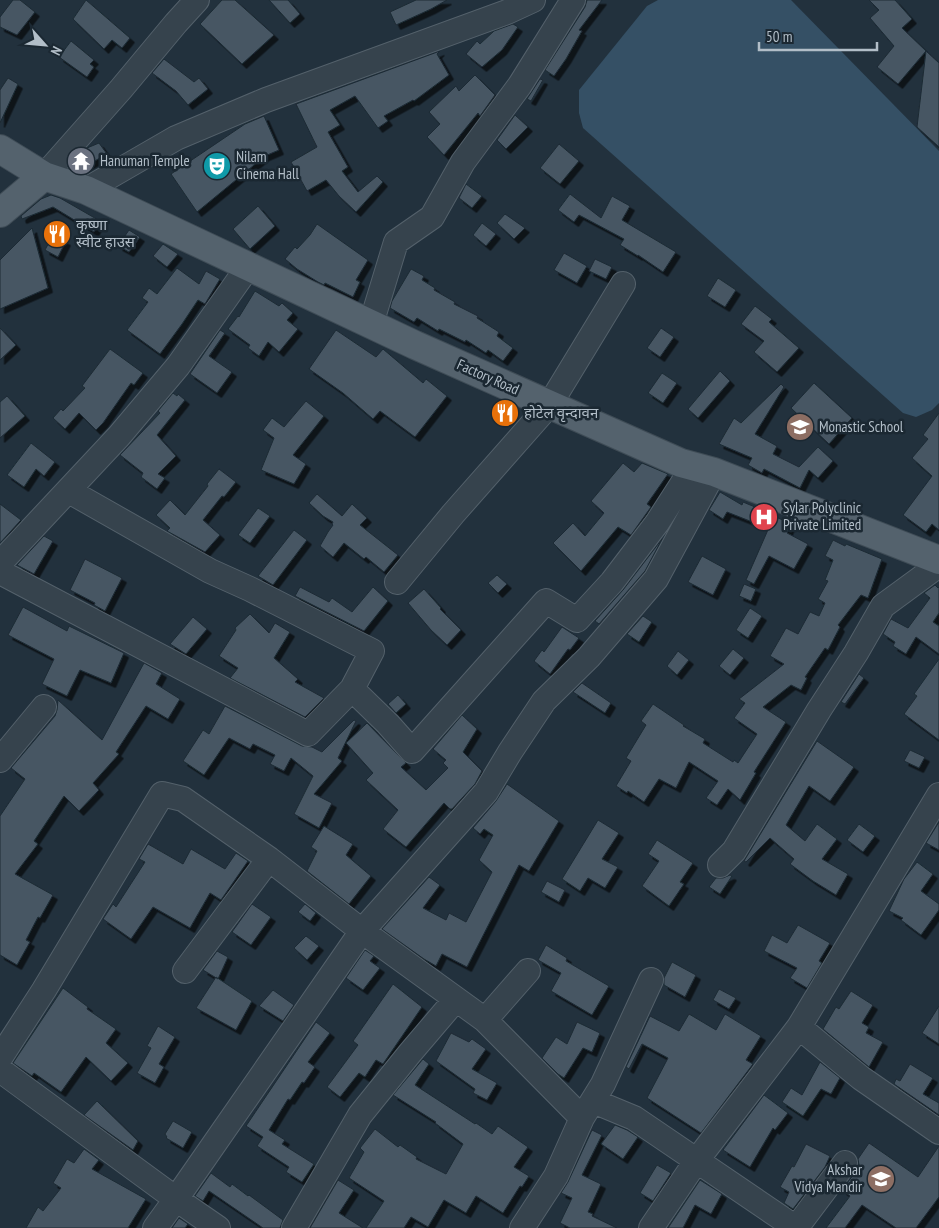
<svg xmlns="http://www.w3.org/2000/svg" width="939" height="1228" font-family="'PT Sans Narrow','Noto Sans Devanagari',sans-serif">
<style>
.water{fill:#355065}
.building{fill:#465763;stroke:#1d2a34;filter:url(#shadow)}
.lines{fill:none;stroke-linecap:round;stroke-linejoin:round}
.minor-casing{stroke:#54616b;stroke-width:26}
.major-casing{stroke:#3f4c56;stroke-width:30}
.minor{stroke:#36434d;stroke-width:24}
.major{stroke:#54626d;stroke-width:28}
.labels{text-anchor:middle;stroke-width:5;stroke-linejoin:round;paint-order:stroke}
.poi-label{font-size:15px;fill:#b2bec8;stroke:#1b2832;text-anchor:start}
.street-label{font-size:15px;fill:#b2bec8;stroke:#1b2832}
</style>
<defs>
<filter id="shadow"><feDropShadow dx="4.5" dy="4.5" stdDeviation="0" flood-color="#0009"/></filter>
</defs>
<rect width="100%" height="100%" fill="#22313d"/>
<!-- water -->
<path class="water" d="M658 0H791L939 151V403L932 410 916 417 903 413 583 128 579 113V90L647 6Z"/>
<!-- building -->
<path class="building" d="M13 0H20L35 12 17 35 0 27V17Z
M86 0 130 38 122 48 112 40 104 49 73 19Z
M222 0H235L274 35 242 64 200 24Z
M269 0H288L300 14 290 23Z
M416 0H447L431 9 396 25 390 12Z
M587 0H602L579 30 582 31 566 59 554 76 545 70 585 7Z
M869 0H895L912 19 902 28 926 51 898 84 877 67 894 46 870 18 879 10Z
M513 24 518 27 502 50 482 67 466 54 477 41 480 44 494 31Z
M71 41 94 60 90 64 94 67 87 77 59 57Z
M440 51 437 54 449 75 414 101 413 100 384 116 388 121 378 128 355 96 330 110 340 125 328 132 348 167 342 171 358 192 377 176 383 182 356 212 339 196 326 180 307 191 291 162 317 147 296 104Z
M926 51 939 63V147L917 127Z
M164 59 194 82 199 78 208 89 188 105 176 91 152 73Z
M475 75 495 95 480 116 478 113 444 155 427 137 440 124 429 112 456 86 459 91Z
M8 78 18 84 0 123V90Z
M540 79 543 80 531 101 527 99Z
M515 115 528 127 506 149 497 140Z
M264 116 279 150 265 156 197 212 171 174 245 124Z
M99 143 107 154 77 171 69 168 87 148Z
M559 144 579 161 560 184 540 168Z
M466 184 482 196 472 208 459 198Z
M570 194 601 218 612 196 630 206 622 220 676 252 663 272 638 255V256L620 245 624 239 579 215 574 222 558 210Z
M51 195 60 198 100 221 94 232 53 207 22 219 21 216 41 199Z
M258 206 275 226 250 249 233 229Z
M505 214 525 228 514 239 497 223Z
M482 223 496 234 486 246 473 235Z
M317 224 368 260 356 280 360 282 353 297 325 283 324 285 318 282 297 269 285 259 295 247 297 249 310 235Z
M32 228 48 288 0 309V260Z
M129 230 140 237 129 252 118 246Z
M53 235 66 241 58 257 45 250Z
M163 244 178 254 167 267 153 256Z
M564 253 587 266 577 283 554 270Z
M595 259 612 267 606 279 589 271Z
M177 268 199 284 206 271 220 279 205 304 198 300 182 324 160 354 127 330 148 302 142 298 149 288 157 294Z
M411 269 424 276 422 280 435 288 434 290 455 302 454 304 478 316 477 318 499 332 497 336 513 348 503 361 488 350 486 353 466 340 465 342 439 329 438 331 417 318 414 322 390 308 392 301Z
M718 278 736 290 725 307 707 296Z
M255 291 279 306 282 303 293 313 287 320 298 329 279 352 268 342 259 356 248 348 250 345 228 329 238 316 239 317Z
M755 306 772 319 769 322 799 348 777 372 754 352 764 341 741 324Z
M0 328 16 345 0 360Z
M661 328 674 337 660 357 647 348Z
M220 330 225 333 209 356 232 372 217 393 190 374Z
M336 330 376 357 383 349 423 383 426 379 447 396 415 437 380 411 373 419 343 393 309 369Z
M110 349 143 373 134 385 131 383 103 423 96 430 79 413 65 429 53 418 61 409 63 411 85 388 82 386Z
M720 371 730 381 698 418 688 409Z
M662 373 677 383 663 403 648 393Z
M814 383 852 418 829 444 791 408Z
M781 384 784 387 755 434 777 446 773 454 799 467 818 447 833 461 818 478 809 470 800 488 764 469 762 473 748 465 752 458 719 444 734 418 741 423Z
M173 393 177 396 178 394 185 400 157 435 176 456 158 474 165 478 157 489 141 477 143 473 120 455 160 413 158 411Z
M7 396 25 416 0 438V402Z
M306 401 324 416 293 455 306 464 294 484 261 470 274 438 263 430 272 418 284 427Z
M939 413V530L932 524 926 532 903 515 932 476 912 458 928 439 923 435Z
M31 443 55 462 44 476 36 469 24 487 7 475Z
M623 463 634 472 642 463 668 474 647 504 651 507 631 535 618 527 581 571 553 543 573 523 585 536 604 513 591 501Z
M219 469 236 482 224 497 222 496 203 520 220 535 205 552 167 531 170 528 156 515 170 500 185 515 208 486 207 484Z
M720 492 742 505 743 502 755 507 757 508 755 513 768 520 765 527 727 512 723 519 709 510Z
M317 494 342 516 352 504 367 518 360 525 398 555 384 572 366 557 364 559 344 543 333 557 320 546 328 532 333 525 332 524 333 522 323 516 309 503Z
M0 504 21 520 0 543Z
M258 508 270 516 250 543 238 535Z
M774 516 791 524 787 533 808 544 794 569 769 556 754 584 746 580Z
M294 530 307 540 273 585 258 576Z
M44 536 53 541 34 574 17 565Z
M662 539 645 571 599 624 595 621 623 590Z
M833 540 845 546 846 544 882 559 868 598 861 595 838 625 840 627 828 650 825 648 805 677 807 678 801 690 791 685 763 707 786 722 754 772 756 773 740 800 728 789 717 805 706 798 718 781 689 762 676 788 659 779 644 802 628 791 627 793 616 786 631 761 626 758 646 725 641 721 653 704 684 725 683 726 705 739 703 743 733 762 734 760 738 763 757 734 734 718 745 703 739 699 784 664 770 656 786 628 798 634 810 612 819 616 825 603 818 599 828 581 825 580 833 560 825 556Z
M702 556 726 569 713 595 688 582Z
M85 559 122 578 105 611 94 605 95 603 70 590Z
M497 575 507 584 498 593 488 583Z
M744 584 756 589 751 601 739 596Z
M935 585 938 588 939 587V613L933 622 939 626V654L916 637 906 654 893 646 895 642 883 634 891 619 908 628 930 598 924 593Z
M300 587 329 602 332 598 352 612 373 587 388 601 364 631 295 596Z
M424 589 441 608 440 609 461 630 447 645 431 630 408 603Z
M23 607 67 631 69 626 124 653 111 683 80 670 67 696 42 684 54 659 8 635Z
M750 608 762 616 748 638 736 630Z
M250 614 269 633 275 623 290 632 274 658 298 679 295 682 324 698 305 717 230 678 238 668 219 656 236 630 235 628Z
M643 616 652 622 639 642 627 634Z
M193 617 207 629 186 654 170 644Z
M562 627 579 638 570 650 568 649 550 674 534 661 542 650 544 652Z
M733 649 744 658 730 675 719 666Z
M678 651 689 660 677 675 667 666Z
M939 659V740L904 714 917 696 914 694Z
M144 663 162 673 156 684 180 699 168 719 146 706 116 752 119 754 93 783 99 790 79 811 64 796 34 841 38 844 15 874 53 895 40 918 38 917 26 940 30 942 17 965 0 955V816L25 779 11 768 55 716 57 710 58 700 102 740Z
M859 674 864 678 845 704 841 702Z
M582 683 611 703 605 713 573 692Z
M398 695 406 704 396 713 388 704Z
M225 706 302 746 312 747 322 752 354 720 356 721 338 758 342 761 314 794 332 803 319 828 294 814 313 776 291 758 284 771 270 764 275 755 253 744 250 749 229 738 204 775 183 761 203 730 209 734Z
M462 715 477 729 463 752 482 771 475 784 452 809H450L444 803 406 847 383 829 398 810 366 780 373 773 346 743 367 723 406 763 401 767 426 790 448 768 443 763 446 760 433 749Z
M817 741 854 767 830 801 809 786 786 825 805 841 817 824 837 839 822 859 848 874 836 895 813 881 790 864 794 859 770 838 746 862 744 861Z
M910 750 925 757 919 768 904 761Z
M507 784 559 821 529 871 519 865 467 967 442 954 436 966 424 959 382 929 429 877 440 885 423 908 446 920 449 913 466 922 492 872 479 860 493 835 484 829 480 834 473 828 496 801Z
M598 820 619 833 602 859 618 867 605 888 588 878 580 891 562 879Z
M939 822V850L926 843Z
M859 824 875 836 863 852 847 840Z
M324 826 353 844 346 855 371 876 349 904 307 871 317 851 311 847Z
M657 840 693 863 680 882 684 884 669 906 642 886 659 861 648 854Z
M148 844 183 864 191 849 225 869 236 853 248 861 221 900 210 893 190 928 153 907 131 939 103 919 113 904 116 907 145 862 139 859Z
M917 862 933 874 921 891 939 904V910L921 935 901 920 903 918 889 911 904 879Z
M730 875 732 876 720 894 709 887 716 878H723Z
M547 881 565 890 559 902 541 892Z
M252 904 271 917 251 945 232 932Z
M305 904 316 913 310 921 298 912Z
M798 925 830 943 819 961 822 963 807 988 790 978 797 968 764 951 772 935 787 943Z
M306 936 319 946 307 960 294 948Z
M546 945 567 958 566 961 609 986 592 1015 551 991 561 973 538 960Z
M365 950 374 956 370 961 380 968 363 990 346 978Z
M217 951 228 957 218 979 203 970Z
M672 962 696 975 685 997 664 985V978Z
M216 977 252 1001 236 1030 196 1008Z
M393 984 422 1007 383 1064 376 1060 365 1077 359 1073 340 1097 327 1087 358 1045 353 1041Z
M63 988 88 1007 87 1009 116 1029 106 1043 128 1063 111 1081 86 1057 61 1092 34 1073 32 1076 13 1063Z
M719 989 736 998 729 1009 713 1000Z
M273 990 294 1005 283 1021 259 1006Z
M851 991 873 1005 862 1023 869 1027 866 1033 883 1042 869 1067 823 1029 836 1007 839 1009Z
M939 1006V1044L922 1033Z
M689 1014 716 1030 725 1014 761 1036 746 1060 753 1064 701 1133 647 1098 668 1058 642 1044 629 1069 626 1067 650 1016 679 1031Z
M316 1022 330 1033 308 1062 315 1067 304 1083 302 1082 290 1100 288 1099 269 1130 285 1140 282 1144 314 1164 302 1182 286 1172 289 1167 257 1146 263 1137 246 1126Z
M577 1022 600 1033 592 1052 583 1048 564 1078 558 1074 542 1058 556 1037 567 1044Z
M158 1026 175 1037 159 1064 164 1067 155 1083 137 1073 151 1048 147 1046Z
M451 1033 469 1042 472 1039 486 1049 472 1069 497 1083 487 1100 473 1093 475 1089 436 1061Z
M423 1059 429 1064 415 1085 475 1124 476 1123 492 1134 498 1126 528 1147 514 1167 529 1176 522 1187 520 1186 503 1213 476 1196 466 1213 444 1200 428 1227 411 1217 404 1228H366L384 1201 349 1178 364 1152 360 1148 375 1129 398 1147 400 1145 417 1157 416 1159 446 1174 463 1144 435 1123 436 1122 393 1095Z
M820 1062 840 1078 831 1094 821 1089 803 1116 782 1102 791 1088 802 1095Z
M910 1064 933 1078 923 1094 939 1103V1115L894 1084 896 1079 900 1081Z
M764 1095 788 1113 775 1130 773 1128 750 1167 723 1150Z
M97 1101 138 1141 133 1150 84 1115Z
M173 1121 192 1132 183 1148 166 1138 167 1137 165 1134Z
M615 1125 627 1130 638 1137 623 1159 601 1144Z
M592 1130 602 1135 582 1175 601 1184 588 1212 593 1214 592 1216 617 1228H570L560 1223 572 1198 561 1193 568 1182Z
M869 1143 918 1177 939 1146V1197L916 1228H896L862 1205 845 1228H826L850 1196 842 1190 856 1171 859 1165 858 1159Z
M806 1144 830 1156 825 1167 793 1209 784 1203 789 1192 780 1187 792 1166 794 1167Z
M84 1149 99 1160 92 1169 146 1199 128 1228H26L38 1207 43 1211 61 1188 53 1183 67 1159 74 1163Z
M657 1165 671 1173 653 1201 640 1193Z
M211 1173 230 1187 232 1184 248 1196 249 1195 283 1220 280 1228H263L209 1191 203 1201 195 1196Z
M338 1180 354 1190 339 1213 363 1228H310Z
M700 1180 722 1194 711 1214 695 1205 683 1228H668Z
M179 1218 188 1224 185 1228H172Z"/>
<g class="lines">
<defs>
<path id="minor" d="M44 176 121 89 176 23 197 0
M86 190 176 138 266 100 507 12 533 0
M371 324 396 242 432 217 463 162 520 85 573 0
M69 491 210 571 250 589 372 651 352 689 388 724 412 751 546 601 577 620 612 582 657 523 693 467
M0 563 119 436 178 366 248 267
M0 572 308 734 352 689
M397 582 453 514 550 404 623 284
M0 760 44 707
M720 865 734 851 819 710 856 653 883 606 939 565
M185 971 269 859
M485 1020 528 971
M799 1027 861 1078 939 1132
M0 1058 44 990 162 794 183 799 269 859 362 931 485 1020 582 1118
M0 1070 176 1199 362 931 486 792 510 752 544 701 589 657 656 579 714 472
M593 1101 634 1118 796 1228
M155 1228 176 1199 218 1228
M294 1228 360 1115 410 1053 456 999
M522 1228 556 1176 582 1118 603 1084 651 980
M651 1228 697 1160 799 1027 939 795
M796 1228 845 1163"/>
<path id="major" d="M0 149 44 176 86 190 415 345 681 463 714 472 939 560
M0 213 44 176"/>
</defs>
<!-- minor casing -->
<use href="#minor" class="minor-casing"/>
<!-- major casing -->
<use href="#major" class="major-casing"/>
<!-- minor -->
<use href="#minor" class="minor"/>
<!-- major -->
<use href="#major" class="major"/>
</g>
<!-- icons -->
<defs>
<symbol id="temple-disc" viewBox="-11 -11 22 22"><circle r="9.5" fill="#6b7280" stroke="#1b2832"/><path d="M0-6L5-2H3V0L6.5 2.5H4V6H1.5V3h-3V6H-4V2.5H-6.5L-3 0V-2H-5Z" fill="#fff"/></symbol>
<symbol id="theatre-disc" viewBox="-11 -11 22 22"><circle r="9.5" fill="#0f9aa8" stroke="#1b2832"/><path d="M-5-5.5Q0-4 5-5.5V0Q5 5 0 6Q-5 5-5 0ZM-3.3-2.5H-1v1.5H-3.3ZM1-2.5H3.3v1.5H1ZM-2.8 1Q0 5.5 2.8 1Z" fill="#fff"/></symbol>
<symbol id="restaurant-disc" viewBox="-11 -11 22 22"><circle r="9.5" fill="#e8710a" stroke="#1b2832"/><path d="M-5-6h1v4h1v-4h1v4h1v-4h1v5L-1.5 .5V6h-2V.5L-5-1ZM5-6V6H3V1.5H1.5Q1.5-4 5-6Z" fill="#fff"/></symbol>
<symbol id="school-disc" viewBox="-11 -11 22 22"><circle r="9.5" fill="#8d6e63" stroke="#1b2832"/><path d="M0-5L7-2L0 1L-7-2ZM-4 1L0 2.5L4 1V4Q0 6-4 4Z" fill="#fff"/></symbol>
<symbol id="hospital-disc" viewBox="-11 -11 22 22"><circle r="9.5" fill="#e0444e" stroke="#1b2832"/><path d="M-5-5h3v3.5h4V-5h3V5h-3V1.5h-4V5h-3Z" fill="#fff"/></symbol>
</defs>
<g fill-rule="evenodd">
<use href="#temple-disc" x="65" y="145" width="32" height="32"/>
<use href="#theatre-disc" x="201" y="150" width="32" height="32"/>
<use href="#restaurant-disc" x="41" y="218" width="32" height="32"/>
<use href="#restaurant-disc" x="489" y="397" width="32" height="32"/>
<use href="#school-disc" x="784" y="411" width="32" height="32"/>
<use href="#hospital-disc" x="748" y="501" width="32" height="32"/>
<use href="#school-disc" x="865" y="1163" width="32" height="32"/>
</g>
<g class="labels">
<!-- poi labels -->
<g class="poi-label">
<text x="236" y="162">Nilam<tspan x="236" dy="17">Cinema Hall</tspan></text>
<text x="100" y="166">Hanuman Temple</text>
<text x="76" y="230">कृष्णा<tspan x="76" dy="17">स्वीट हाउस</tspan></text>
<text x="524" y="418">होटेल वृन्दावन</text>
<text x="819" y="432">Monastic School</text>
<text x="783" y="513">Sylar Polyclinic<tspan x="783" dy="17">Private Limited</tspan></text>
<text x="862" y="1175" text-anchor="end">Akshar<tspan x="862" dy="17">Vidya Mandir</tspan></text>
</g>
<!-- street labels -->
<g class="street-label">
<text transform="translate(488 377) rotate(24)" y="5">Factory Road</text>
</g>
</g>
<!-- north arrow -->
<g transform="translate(45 45) rotate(117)" stroke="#1b2832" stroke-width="4" paint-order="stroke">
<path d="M0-4L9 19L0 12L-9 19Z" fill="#b2bec8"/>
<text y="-8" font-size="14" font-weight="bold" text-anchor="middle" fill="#b2bec8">N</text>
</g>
<!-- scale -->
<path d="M759 42v8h118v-8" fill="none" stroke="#b2bec8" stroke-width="2.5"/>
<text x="766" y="42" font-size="15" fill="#b2bec8" stroke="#1b2832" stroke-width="4" paint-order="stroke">50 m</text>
</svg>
